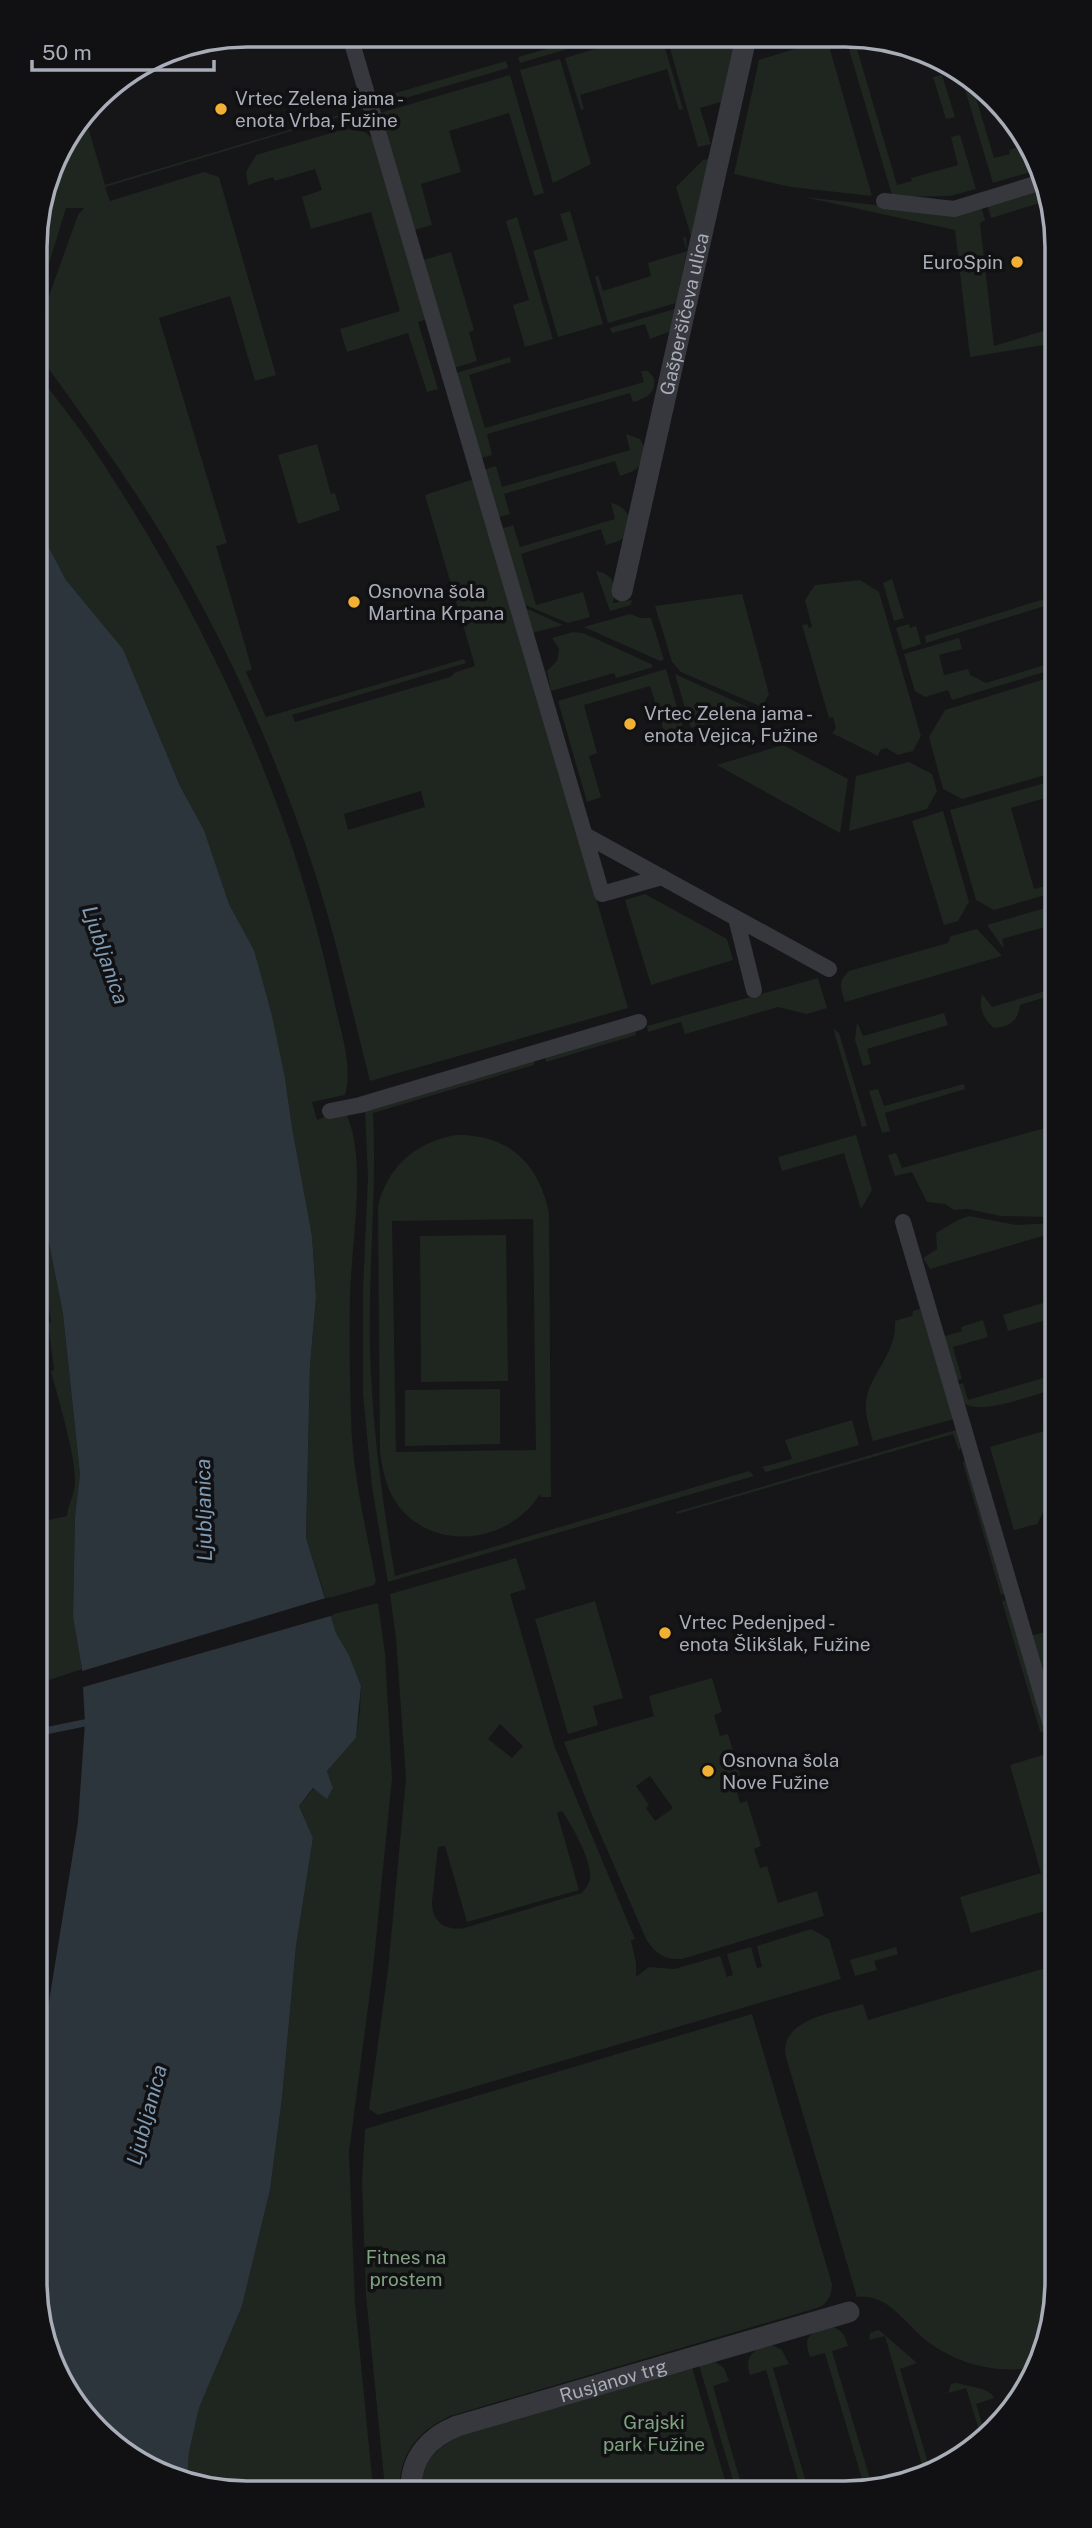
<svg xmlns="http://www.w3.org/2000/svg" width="1092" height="2528" font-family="'Public Sans',sans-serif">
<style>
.green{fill:#1e261f;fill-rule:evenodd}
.water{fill:#2c353c}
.pier{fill:#161618}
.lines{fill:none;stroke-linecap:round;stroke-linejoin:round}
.stream{stroke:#2c353c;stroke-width:7}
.pedestrian{stroke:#37383d;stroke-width:16}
.minor{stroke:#37383d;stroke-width:21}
.poi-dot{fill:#f2b134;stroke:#111113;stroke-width:2.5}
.labels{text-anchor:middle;stroke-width:7;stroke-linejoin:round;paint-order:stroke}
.poi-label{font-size:19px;fill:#a8adb8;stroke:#111113;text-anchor:start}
.street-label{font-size:19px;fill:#a8adb8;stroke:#111113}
.park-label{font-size:19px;fill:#7fa381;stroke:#111113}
.water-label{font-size:21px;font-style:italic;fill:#7f9bb3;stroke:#111113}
.rim{fill:none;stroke:#a8adb8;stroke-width:3.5}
</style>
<rect width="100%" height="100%" fill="#161618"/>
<!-- green -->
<path class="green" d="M342 36H344L360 91 358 104 348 114 105 187 110 201 204 172 219 177 276 375 255 381 230 296 159 318 227 543 216 546 252 669 246 672 266 717 464 659 466 663 292 715 295 722 450 677 456 672 475 666 425 495 474 479 628 1008 370 1081C350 1003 333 923 306 846 265 727 210 609 142 503 108 451 72 401 36 351L49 296 78 215 84 208H66L36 306 35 232 57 153 85 117 105 185 339 115C351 111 358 105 358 92ZM421 791 425 807 348 830 344 814Z
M589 37H609L520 63 518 57Z
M636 37 662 38 683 109 679 110 667 69 580 95 584 109 581 110 565 58Z
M667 38H738L724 101 700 108 711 144 698 147Z
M827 39 872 196 791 187 734 174 759 60Z
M846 39H886L893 42 873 48 872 44 857 49 897 185 912 181 911 178 958 165 951 137 960 135 976 189 950 196 897 197 892 195Z
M560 59 591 164 553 183 520 70Z
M506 61 508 68 378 106 392 94Z
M510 75 544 193 534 196 509 113 449 131 461 172 421 184 432 225 414 230 380 113Z
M942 75 955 117 946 119 933 77Z
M961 76 971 81 994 158 1010 154 1009 150 1030 143 1040 169 993 183Z
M345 129 365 132 374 140 427 319 418 322 438 389 427 392 408 333 347 352 340 329 400 311 371 212 311 229 302 197 322 190 315 169 275 181 273 177 248 185 246 172 256 155Z
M711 158 693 242 676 187 703 160Z
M1048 187 1050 200 991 218 987 204Z
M804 197 955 214 981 206 985 220 980 223 994 346 1050 329V344L970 357 955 230Z
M570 211 603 324 558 337 533 251 568 240 560 214Z
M517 217 553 339 525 347 513 305 529 300 506 221Z
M686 237 687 251 676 303 608 323 595 277 598 275 603 291 651 276 648 263 687 251 683 238Z
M451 252 474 330 469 332 477 361 454 368 423 260Z
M678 308 671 331 650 339 645 324 612 333 610 328Z
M510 357 511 362 469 375 485 428 644 382 641 371H648L654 378C656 393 647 398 633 402L630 393 487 434 492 455 481 458 456 373Z
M36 372C54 396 73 419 90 444 201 608 290 797 332 992 338 1023 354 1064 345 1095L312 1102 317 1120 329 1115 347 1116C367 1160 351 1247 350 1296 349 1337 350 1378 351 1418 352 1472 366 1528 376 1581L374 1585 326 1599 306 1538 310 1365 316 1297 312 1236 292 1127 285 1078 254 950 229 904 204 830 180 786 123 649 66 580 36 523Z
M626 434 640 439 645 448C640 468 641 469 620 476L615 461 504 494 510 514 499 517 484 470 496 466 502 487 630 450Z
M317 444 331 494 335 493 340 510 298 524 278 455Z
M611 503C628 506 637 525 623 538 618 542 612 543 606 545L601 529 521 554 536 605 583 592 590 617 568 623 523 604 501 529 513 525 520 547 615 519Z
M596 571 604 573 612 579 615 593 613 603 632 600 631 605 610 611Z
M892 579 904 618 894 621 883 583Z
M860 580 879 592 921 736 913 751 898 755 886 748 880 750 878 756 832 733 836 728 833 717 829 718 802 625 807 624 809 628 812 627 805 600 815 585Z
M742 594 769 694 762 707 681 672 672 662 655 606Z
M1051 597V604L926 643 925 636Z
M525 608 563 625 532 633Z
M630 614 641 618H651L664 660 660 661 584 627Z
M909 624 910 628 916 626 921 644 903 650 896 628Z
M573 632 583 633 651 664 653 667 616 678 614 673 551 691 547 671 557 661 559 649 552 638Z
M959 638 962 649 939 655 944 675 968 669 970 675 986 683 1051 663V670L952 700 948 690 925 697 915 691 904 654Z
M666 669 683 729 665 735 650 686 584 705 597 753 589 756 601 797 587 802 558 701Z
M675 674 754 710 691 728Z
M1051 677 1052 773 962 799 943 789 929 737 945 710Z
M783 745 848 779 840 833 717 765Z
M909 762 932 774 937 791 927 809 849 831 856 776Z
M1052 781V796L1011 808 1034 889 1052 884V893L994 910 976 900 950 810Z
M943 811 969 902 958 921 944 925 912 821Z
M645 894 727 939 733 960 651 985 625 900Z
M1052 906V925L1002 939 1004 949 987 925Z
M977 929 1002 956 845 1002C840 989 838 981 849 971L948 943 951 936Z
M818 978 827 1008 807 1014 778 1007 685 1034 681 1022 648 1032 647 1026Z
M1052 989V995L1020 1005C1018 1021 1010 1027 994 1028 984 1021 978 1006 982 994L992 1007Z
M944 1013 948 1025 867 1049 871 1064 863 1066 855 1040 857 1022 863 1036Z
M833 1028 839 1033 867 1126 862 1127Z
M635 1030 636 1035 546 1062 545 1057Z
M534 1059V1065L373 1113C377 1192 368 1269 370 1348 372 1425 382 1500 395 1576L749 1471 754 1476 388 1582 372 1487 363 1394V1292L368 1177 365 1110Z
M964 1084 965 1089 885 1113 890 1131 882 1133 869 1091 878 1089 884 1106Z
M1053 1118V1217L1001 1216 967 1209 954 1210 945 1204 927 1202 912 1172 895 1176 888 1155 896 1153 902 1168 1045 1128 1043 1121Z
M456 1135C508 1134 539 1163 549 1213L551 1497H541L540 1494C510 1542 438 1553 400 1508 387 1492 383 1473 380 1452L378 1206C388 1166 416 1142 456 1135ZM533 1219 536 1450 396 1452 392 1221Z
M856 1135 872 1190 861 1209 844 1153 782 1171 778 1157Z
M39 1192 63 1314 80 1474 75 1517 73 1617 82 1669 40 1683V1522L67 1516C68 1506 72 1499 74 1490 80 1467 57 1396 51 1371L54 1370 48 1323 51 1322 39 1247Z
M969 1216 1016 1225 1053 1223V1233L930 1269 923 1258 937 1249 936 1233 958 1220Z
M506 1235 508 1381 421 1382 420 1236Z
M1053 1300V1318L1008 1331 1003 1315Z
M920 1309 954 1419 873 1441C870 1429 865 1416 866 1403 868 1375 897 1355 895 1321L912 1316 913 1311Z
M983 1320 988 1337 953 1347 962 1379 955 1381 942 1337 962 1331 961 1327Z
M1054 1375V1389C1036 1394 975 1418 961 1401 958 1397 957 1389 956 1385L963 1383 968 1400Z
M500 1389V1444L405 1446V1390Z
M852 1420 859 1445 766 1472 762 1467 792 1459 785 1440Z
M1054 1428V1492L1037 1524 1014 1530 990 1447Z
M956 1430 961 1447 959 1451 953 1434 677 1514 676 1512Z
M965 1459 1004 1594 1001 1595 963 1463Z
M516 1558 526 1589 510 1594 554 1745 635 1939 631 1940 636 1963V1977L649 1967 674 1969 720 1956 727 1977 733 1975 727 1954 751 1947 757 1968 762 1967 757 1946 811 1929 829 1939 841 1979 378 2115 369 2109 388 1970 406 1778 396 1638 390 1594ZM500 1724 523 1746 512 1758 488 1739ZM562 1811C572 1825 592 1861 590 1878 589 1885 586 1888 582 1893L464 1928C445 1931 432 1922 432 1902L438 1847 445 1846 467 1922 579 1890 557 1813Z
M1006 1600 1046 1734 1040 1731 1002 1601Z
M595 1601 623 1698 593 1706 598 1725 568 1734 535 1619Z
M378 1603 385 1654 392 1778 373 1969 349 2152 355 2303 373 2488 206 2489 187 2483 189 2452 199 2408 242 2306 270 2190 282 2098 296 1946 313 1838 299 1806 314 1788 326 1798 333 1788 327 1771 356 1738 360 1710 361 1686 349 1655 336 1633 330 1615Z
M1049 1631 1055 1649V1719L1030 1636Z
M712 1678 722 1712 714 1715 720 1736 728 1734 741 1779 734 1782 740 1803 747 1801 761 1846 754 1849 760 1868 767 1866 778 1903 817 1891 824 1916 682 1959C664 1960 657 1954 647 1941L592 1815 564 1742 654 1716 649 1696ZM650 1776 673 1808 655 1821 646 1808 649 1805 636 1786Z
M1044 1746 1050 1748 1055 1765V1908L971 1933 960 1897 1041 1873 1010 1765 1046 1754Z
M896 1947 898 1954 874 1961 877 1970 855 1976 850 1960Z
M1056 1965 1057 2295 1041 2362 1038 2367C998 2374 961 2366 928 2342 905 2324 889 2293 857 2297L786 2057C778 2018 836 2013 863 2004L868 2020Z
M752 2014 832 2284C832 2295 828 2304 817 2308L450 2416C418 2431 401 2452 399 2488H385L366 2295 362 2181 365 2129Z
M831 2327C842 2329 845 2336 848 2346L832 2351 872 2486H864L825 2353 810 2357C802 2334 811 2333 831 2327Z
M878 2330 880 2331 917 2363 900 2369 931 2473 925 2475 885 2336 869 2340 870 2333Z
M770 2344 782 2350 789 2364 773 2368 807 2486H800L766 2370 750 2375C744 2356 753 2350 770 2344Z
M715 2362 724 2368 729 2381 713 2386 742 2487H735L699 2365Z
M692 2367 727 2487 422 2488C421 2462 438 2448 458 2436Z
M957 2383C968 2387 989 2387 994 2398L976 2404 986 2436 982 2440 966 2388 948 2393 951 2384Z"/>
<!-- water -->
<path class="water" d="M36 523 66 580 123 649 180 786 204 830 229 904 254 950 272 1016 285 1078 292 1127 312 1236 316 1297 310 1365 306 1538 336 1633 349 1655 361 1686 356 1738 327 1771 333 1788 327 1799 313 1788 299 1806 313 1838 296 1946 282 2098 270 2190 242 2306 199 2408 189 2452 187 2483 153 2471 97 2431 42 2336 41 2051 78 1822 85 1723 82 1669 73 1617 75 1517 80 1474 63 1314 39 1192Z"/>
<!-- pier -->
<path class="pier" d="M329 1597 334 1615 80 1688 79 1672Z"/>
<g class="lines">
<!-- stream -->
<path class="stream" d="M40 1732 94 1721"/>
<!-- pedestrian -->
<path class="pedestrian" d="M350 36 602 894 662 877
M884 201 954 209 1045 181
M585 835 829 969
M736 918 754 990
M330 1111 360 1105 639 1022
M903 1222 1055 1739"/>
<!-- minor -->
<g class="minor">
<path id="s1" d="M622 591 746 38"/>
<path id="s2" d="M411 2488C411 2457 430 2437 457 2426L849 2312"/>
</g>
</g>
<!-- markers -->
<g class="poi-dot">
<circle cx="221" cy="109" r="7"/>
<circle cx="1017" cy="262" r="7"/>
<circle cx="354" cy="602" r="7"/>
<circle cx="630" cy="724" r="7"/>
<circle cx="665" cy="1633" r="7"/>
<circle cx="708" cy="1771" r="7"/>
</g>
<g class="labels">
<!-- poi labels -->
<g class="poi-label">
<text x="235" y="105">Vrtec Zelena jama -<tspan x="235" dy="22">enota Vrba, Fužine</tspan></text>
<text x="1003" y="269" text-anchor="end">EuroSpin</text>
<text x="368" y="598">Osnovna šola<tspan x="368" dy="22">Martina Krpana</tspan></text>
<text x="644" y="720">Vrtec Zelena jama -<tspan x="644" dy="22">enota Vejica, Fužine</tspan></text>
<text x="679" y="1629">Vrtec Pedenjped -<tspan x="679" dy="22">enota Šlikšlak, Fužine</tspan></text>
<text x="722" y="1767">Osnovna šola<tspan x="722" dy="22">Nove Fužine</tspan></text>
</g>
<!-- street labels -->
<g class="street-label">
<text dy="7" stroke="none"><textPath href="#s1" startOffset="284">Gašperšičeva ulica</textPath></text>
<text dy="7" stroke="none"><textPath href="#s2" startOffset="245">Rusjanov trg</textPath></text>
</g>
<!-- park labels -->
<g class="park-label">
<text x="406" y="2264">Fitnes na<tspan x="406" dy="22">prostem</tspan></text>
<text x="654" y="2429">Grajski<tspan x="654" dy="22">park Fužine</tspan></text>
</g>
<!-- water labels -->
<g class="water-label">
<text transform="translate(105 955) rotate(71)" y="7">Ljubljanica</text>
<text transform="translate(204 1510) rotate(-91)" y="7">Ljubljanica</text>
<text transform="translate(147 2115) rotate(-75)" y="7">Ljubljanica</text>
</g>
</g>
<!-- crop -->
<path d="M0 0H1092V2528H0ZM247 47H845A200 200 0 0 1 1045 247V2281A200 200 0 0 1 845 2481H247A200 200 0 0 1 47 2281V247A200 200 0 0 1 247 47Z" fill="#111113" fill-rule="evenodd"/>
<path class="rim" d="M247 47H845A200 200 0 0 1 1045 247V2281A200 200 0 0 1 845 2481H247A200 200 0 0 1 47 2281V247A200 200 0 0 1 247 47Z"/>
<!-- scale -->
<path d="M32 60v10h182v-10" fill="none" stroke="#a8adb8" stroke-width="3.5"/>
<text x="42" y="60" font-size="21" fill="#a8adb8" stroke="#111113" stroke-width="5" paint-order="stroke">50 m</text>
</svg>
